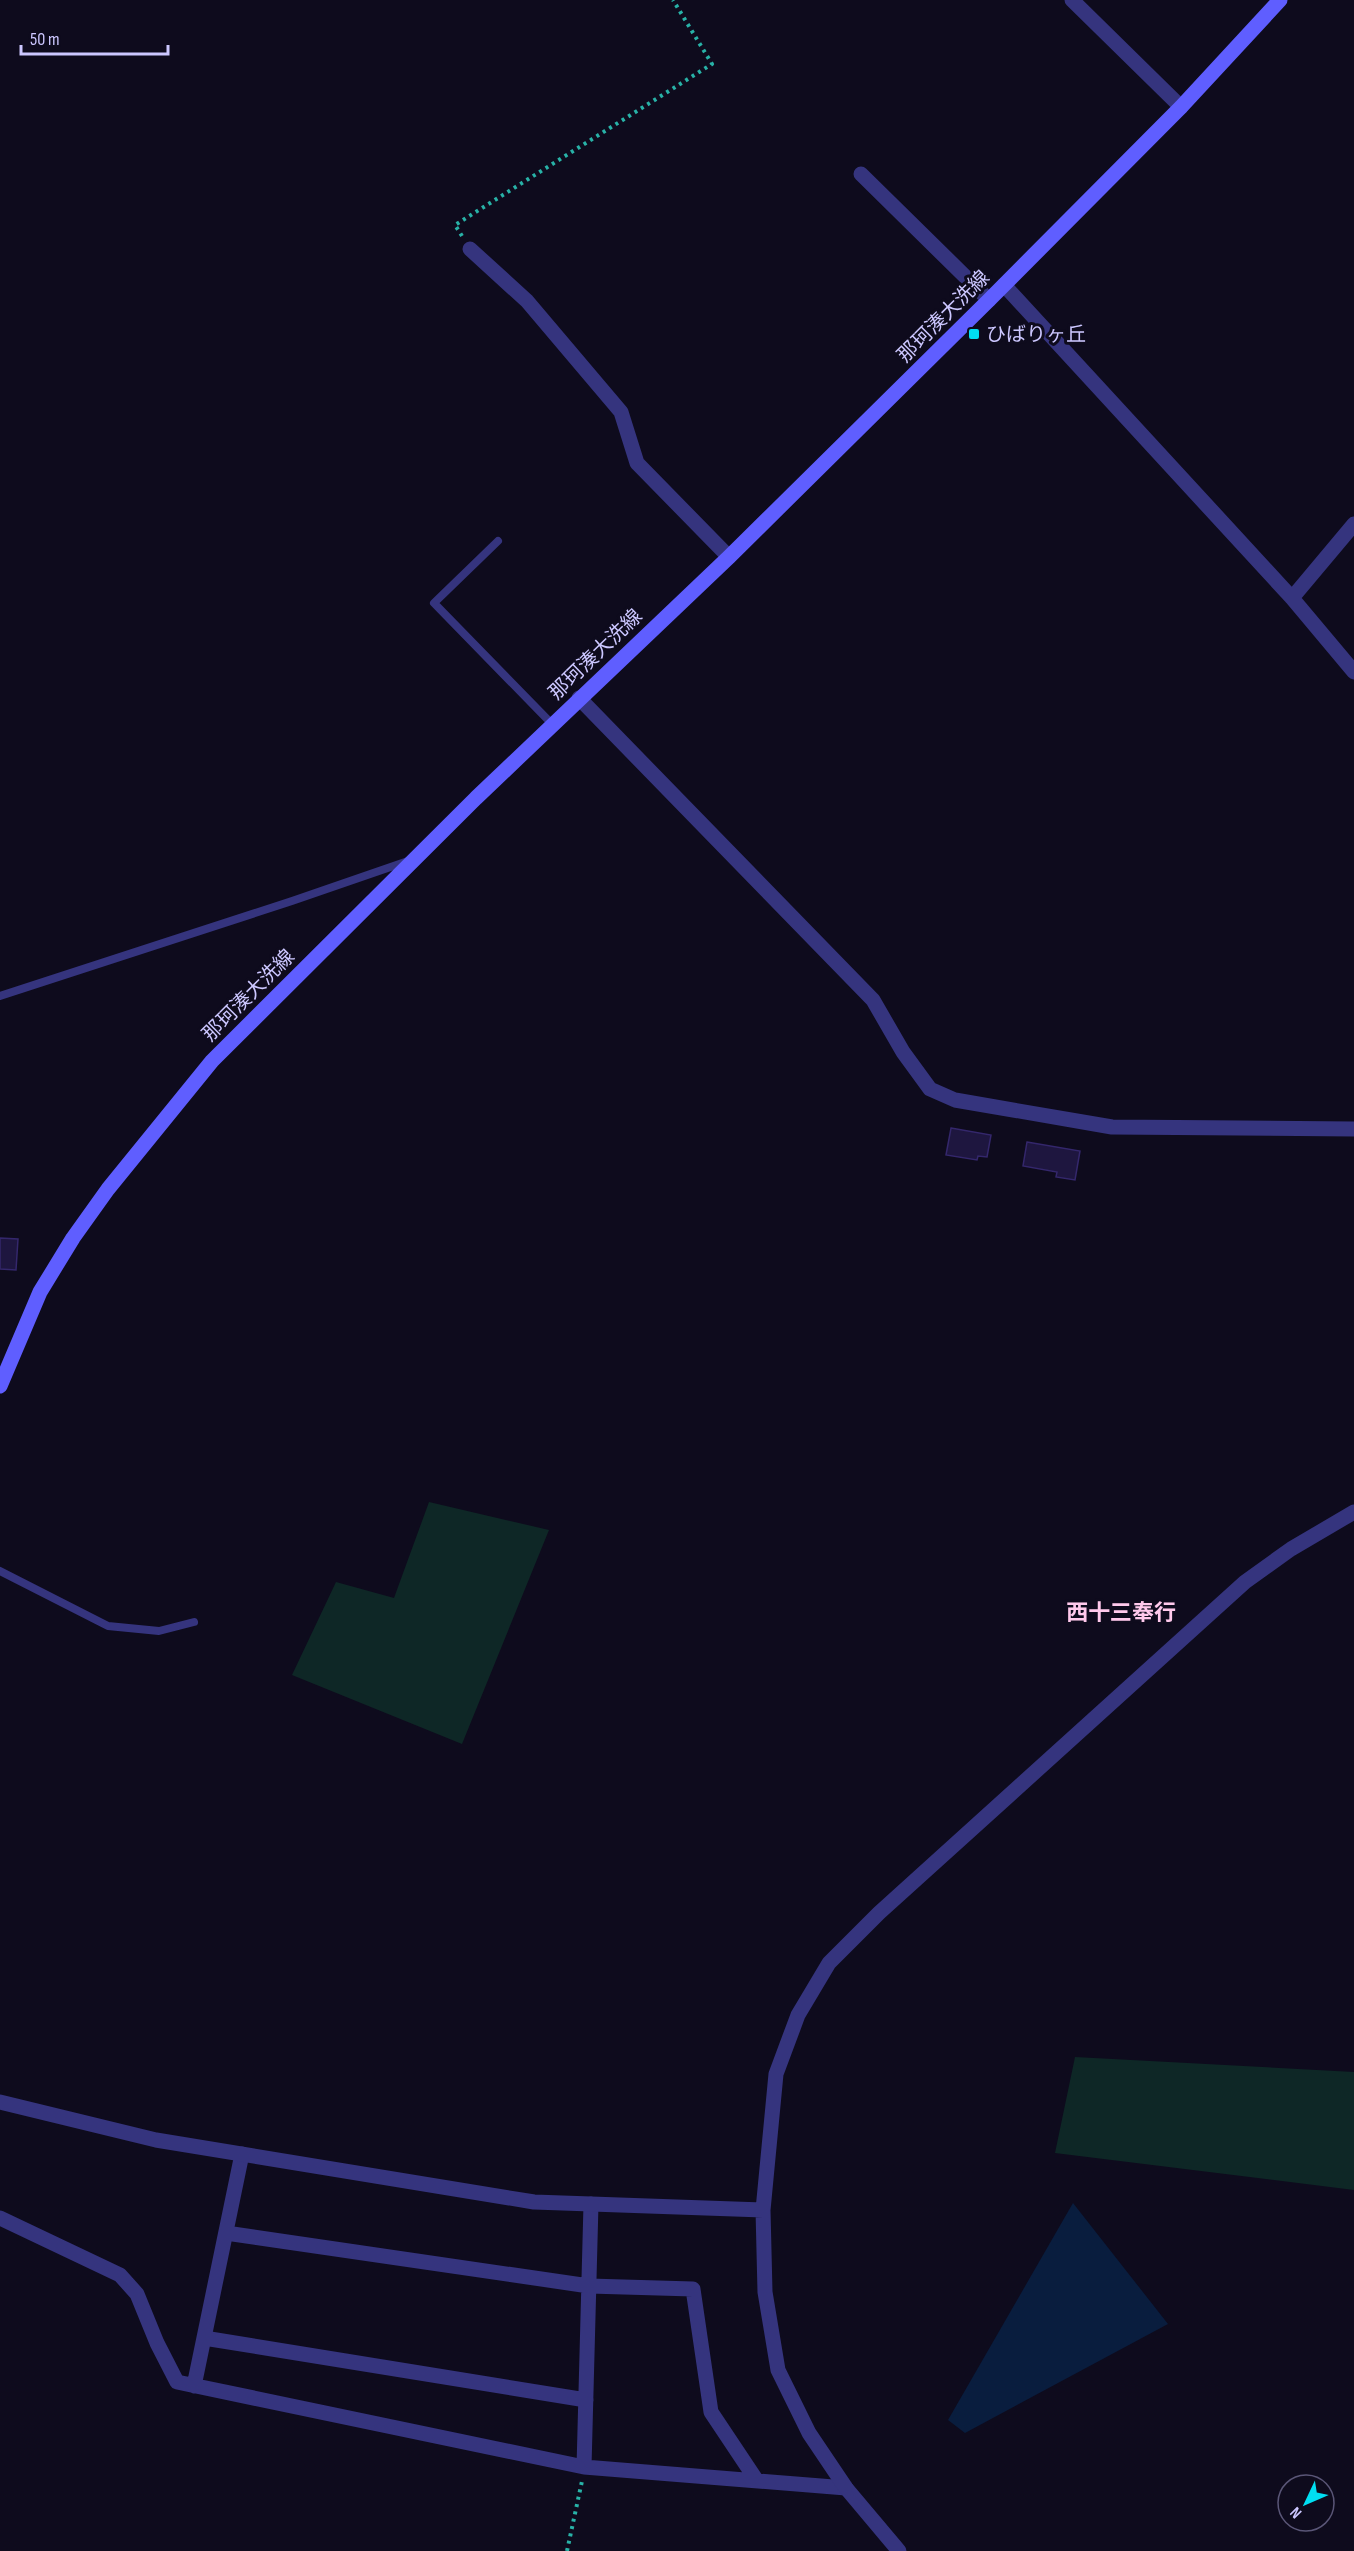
<svg xmlns="http://www.w3.org/2000/svg" width="1354" height="2551" font-family="'Sofia Sans Condensed','Noto Sans JP',sans-serif">
<style>
.green{fill:#0e2726}
.water{fill:#091d3e}
.building{fill:#1e163f;stroke:#34276c;stroke-width:1.5}
.lines{fill:none;stroke-linecap:round;stroke-linejoin:round}
.path{stroke:#28b2a7;stroke-width:4;stroke-dasharray:3 4.5;stroke-linecap:butt}
.service{stroke:#35347e;stroke-width:8}
.minor{stroke:#35347e;stroke-width:15}
.tertiary{stroke:#35347e;stroke-width:15}
.secondary{stroke:#5f5eff;stroke-width:15}
.poi-dot{fill:#00def2;stroke:#0e0b1d;stroke-width:2}
.labels{text-anchor:middle;stroke-width:6;stroke-linejoin:round;paint-order:stroke}
.street-label{font-size:20px;fill:#ccc7ff;stroke:#0e0b1d}
.poi-label{font-size:20px;fill:#ccc7ff;stroke:#0e0b1d;text-anchor:start}
.quarter-label{font-size:22px;font-weight:bold;fill:#ffc9ec;stroke:#0e0b1d}
</style>
<rect width="100%" height="100%" fill="#0e0b1d"/>
<!-- green -->
<path class="green" d="M429 1502 549 1530 462 1744 292 1675 336 1582 394 1598Z
M1075 2057 1354 2072V2190L1055 2153Z"/>
<!-- water -->
<path class="water" d="M1073 2203 1168 2324 965 2433 948 2420Z"/>
<!-- building -->
<path class="building" d="M951 1128 991 1135 987 1157 978 1156 977 1160 946 1155Z
M1027 1142 1080 1151 1075 1180 1056 1177 1057 1172 1023 1166Z
M0 1238 18 1239 16 1270 0 1269Z"/>
<g class="lines">
<!-- path -->
<path class="path" d="M462 236 455 225 712 64 673 0
M567 2551 582 2481"/>
<!-- service -->
<path class="service" d="M498 541 434 603 552 724
M0 996 292 901 408 861
M0 1571 108 1626 159 1631 194 1622"/>
<!-- minor -->
<path class="minor" d="M1072 0 1181 107
M861 174 989 300
M470 249 527 301 621 412 637 463 729 557
M1004 285 1292 598 1354 672
M1292 598 1354 524
M579 698 873 1000 903 1052 930 1089 955 1100 1112 1127 1354 1129
M0 2218 120 2275 137 2294 157 2343 177 2382 584 2467 846 2488
M226 2233 589 2286 693 2289 711 2412 757 2481
M204 2338 586 2400
M194 2386 242 2154
M584 2467 591 2204"/>
<!-- tertiary -->
<path class="tertiary" d="M0 2102 156 2140 534 2202 763 2210
M899 2551 846 2488 809 2433 778 2370 765 2292 763 2210 776 2074 798 2015 829 1963 879 1913 1245 1582 1291 1549 1354 1512"/>
<!-- secondary -->
<path class="secondary" d="M0 1386 40 1292 73 1238 108 1189 212 1061 476 798 729 557 989 300 1181 107 1280 0"/>
</g>
<!-- markers -->
<rect class="poi-dot" x="968" y="328" width="12" height="12" rx="3"/>
<g class="labels">
<!-- street labels -->
<g class="street-label">
<text transform="translate(943 316) rotate(-45)" y="7">那珂湊大洗線</text>
<text transform="translate(595 654) rotate(-44)" y="7">那珂湊大洗線</text>
<text transform="translate(248 995) rotate(-45)" y="7">那珂湊大洗線</text>
</g>
<!-- poi labels -->
<g class="poi-label">
<text x="986" y="341">ひばりヶ丘</text>
</g>
<!-- quarter labels -->
<g class="quarter-label">
<text x="1121" y="1620">西十三奉行</text>
</g>
</g>
<!-- north arrow -->
<g transform="translate(1306 2503) rotate(226)"><circle r="28" fill="#0e0b1d" stroke="#5a5677" stroke-width="1.5"/>
<path d="M0-4.5L10 22L0 15L-10 22Z" fill="#00def2"/>
<text y="-9" font-size="16" font-weight="bold" text-anchor="middle" fill="#ccc7ff">N</text>
</g>
<!-- scale -->
<path d="M21 45v9h147v-9" fill="none" stroke="#ccc7ff" stroke-width="3"/>
<text x="30" y="45" font-size="18" fill="#ccc7ff" stroke="#0e0b1d" stroke-width="4.5" paint-order="stroke">50 m</text>
</svg>
